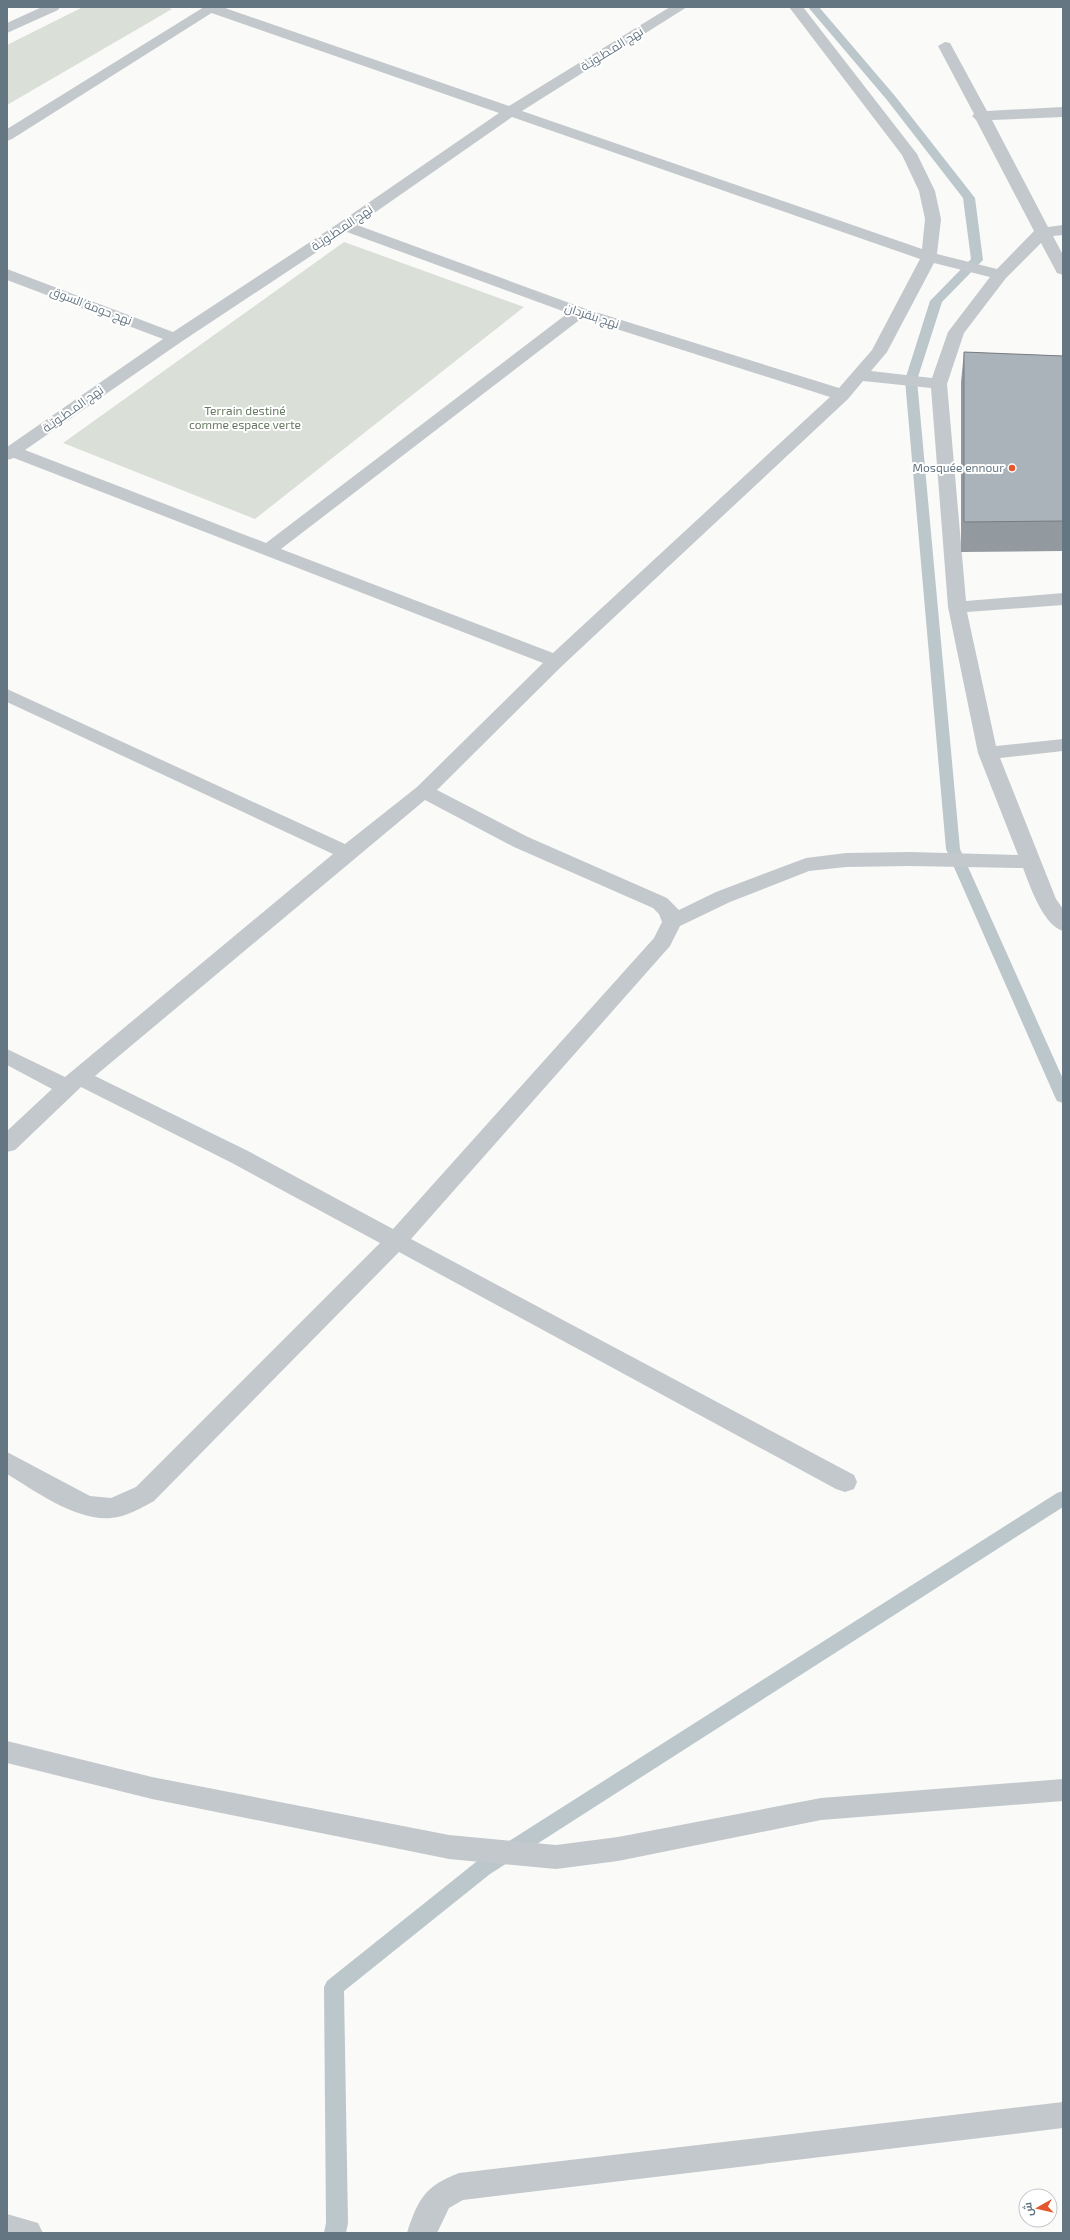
<svg xmlns="http://www.w3.org/2000/svg" width="1070" height="2240" font-family="'Exo 2',Cairo,sans-serif">
<style>
.green{fill:#dadfd7}
.lines{fill:none;stroke-linecap:round;stroke-linejoin:round}
.stream{fill:#bbc7cb;fill-rule:evenodd}
.minor{fill:#c3c8cc;fill-rule:evenodd}
.tertiary{fill:#c3c8cc;fill-rule:evenodd}
.wall{fill:#929a9f}
.building{fill:#aab3b9;stroke:#777d82}
.poi-dot{fill:#e4572e;stroke:#fff;stroke-width:1.5}
.labels{text-anchor:middle;stroke-width:4;stroke-linejoin:round;paint-order:stroke}
.far-street-label{font-size:12px;fill:#657683;stroke:#fff}
.far-park-label{font-size:12px;fill:#687a64;stroke:#fff}
.far-poi-label{font-size:12px;fill:#657683;stroke:#fff;text-anchor:end}
</style>
<rect width="100%" height="100%" fill="#fafaf8"/>
<!-- green -->
<path class="green" d="M83 7H167L172 9 7 105V45Z
M344 242 524 307 255 519 63 443Z"/>
<g class="lines">
<!-- stream -->
<path class="stream" d="M808 7H819L895 96 975 198 983 260 942 302 917 380 960 849 1063 1079V1103L1057 1101 1055 1097 946 849 905 380 930 301 971 259 963 198 887 100Z
M1063 1491V1507L490 1874 344 1991 348 2223 346 2233H324L326 2223 324 1987 327 1981 476 1862 1057 1493Z"/>
<!-- minor -->
<path class="minor" d="M42 7H60L58 10 7 33V23Z
M201 7H222L509 106 670 7H687L522 111 922 249 925 219 919 191 902 155 789 7H803L917 154 935 191 941 219 937 254 997 269 1034 231 976 120 972 116 974 114 938 46 945 42 950 43 987 111 1063 107V117L992 120 1048 227 1063 225V235L1053 236 1063 255V275L1057 273 1041 243 1006 278 964 333 947 384 966 601 1063 593V605L967 612 996 746 1063 739V751L1000 758 1056 899 1063 909V931C1043 925 1030 886 1023 868L910 866 846 867 809 871 730 902 680 926 670 946 411 1239 854 1475 857 1482 854 1489 845 1492 836 1489 399 1252 154 1501C141 1508 126 1517 111 1518 76 1521 35 1491 7 1474V1452L90 1496 111 1498 136 1487 380 1243 232 1163 81 1087 15 1150 7 1152V1131L52 1089 7 1065V1049L65 1077 333 854 7 702V689L345 844 417 787 543 663 14 458 7 460V447L163 339 7 280V269L173 332 339 223 499 113 203 10ZM512 117 920 259 872 350 839 388 586 309 357 225ZM347 232 568 313 266 543 25 450 181 342ZM934 263 990 277 948 332 932 378 871 371 887 352ZM582 318 830 397 553 653 281 549ZM863 381 931 388 948 607 978 753 1018 855 910 852 846 853 806 858 716 892 679 910 667 898 528 837 437 790 563 665 848 399ZM425 800 514 847 653 908 659 914 662 922 654 938 393 1229 248 1151 95 1076Z
M7 1741 152 1777 449 1835 556 1845 618 1837 821 1798 1063 1779V1801L821 1820 618 1861 556 1869 449 1859 152 1799 7 1763Z
M1063 2102V2128L463 2200 449 2208 437 2233H407C418 2199 425 2186 459 2173Z
M7 2214 38 2223 43 2233H7Z"/>
<!-- tertiary -->
<path class="tertiary" d="M204 7H221L12 139 7 141V129Z"/>
</g>
<!-- wall -->
<path class="wall" d="M964 352 1063 356V551L961 552V382Z"/>
<!-- building -->
<path class="building" d="M964 352 1063 356V521L964 522Z"/>
<!-- markers -->
<circle class="poi-dot" cx="1012" cy="468" r="4"/>
<g class="labels">
<!-- far-street labels -->
<g class="far-street-label">
<text transform="translate(612 49) rotate(-32)" y="4">نهج المـطـويّـة</text>
<text transform="translate(342 228) rotate(-34)" y="4">نهج المـطـويّـة</text>
<text transform="translate(91 306) rotate(21)" y="4">نهج حومة السوق</text>
<text transform="translate(592 316) rotate(18)" y="4">نهج بنقردان</text>
<text transform="translate(73 409) rotate(-35)" y="4">نهج المـطـويّـة</text>
</g>
<!-- far-park labels -->
<g class="far-park-label">
<text x="245" y="415">Terrain destiné<tspan x="245" dy="14">comme espace verte</tspan></text>
</g>
<!-- far-poi labels -->
<g class="far-poi-label">
<text x="1004" y="472">Mosquée ennour</text>
</g>
</g>
<!-- border -->
<rect width="1070" height="2240" fill="none" stroke="#657683" stroke-width="16"/>
<!-- north arrow -->
<g transform="translate(1038 2208) rotate(262)"><circle r="19" fill="#ffffff" stroke="#c1c8cd"/>
<path d="M0-3L7 15L0 10L-7 15Z" fill="#e4572e"/>
<text y="-6" font-size="11" font-weight="bold" text-anchor="middle" fill="#657683">ش</text>
</g>
</svg>
